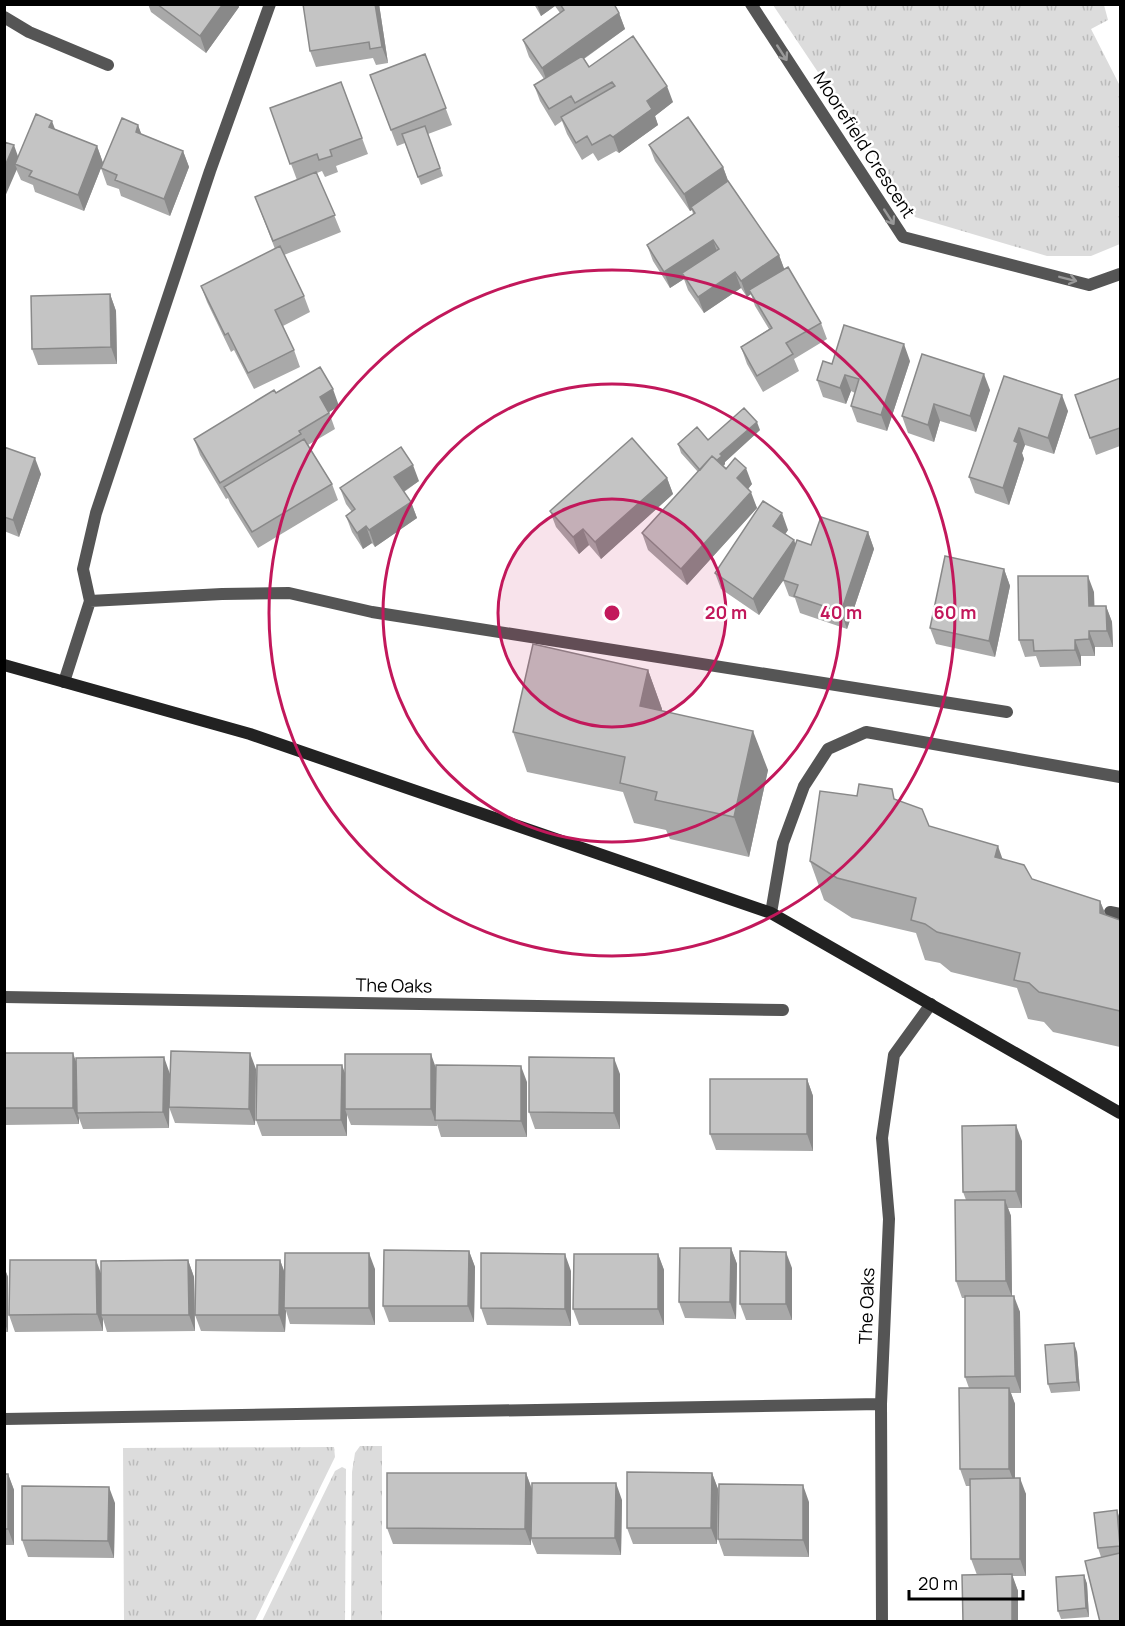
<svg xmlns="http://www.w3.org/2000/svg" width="1125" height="1626" font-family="Manrope,sans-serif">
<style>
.grass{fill:url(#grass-tufts)}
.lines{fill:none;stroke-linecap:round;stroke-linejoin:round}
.lane{stroke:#555;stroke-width:12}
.street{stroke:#555;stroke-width:12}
.secondary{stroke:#222;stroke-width:12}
.wall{fill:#a9a9a9}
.shaded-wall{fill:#898989}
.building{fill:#c4c4c4;stroke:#898989;stroke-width:1.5}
.oneway{stroke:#999}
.ring{fill:none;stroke:#c2185b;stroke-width:3}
.labels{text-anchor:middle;stroke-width:5;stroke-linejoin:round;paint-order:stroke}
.street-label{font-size:18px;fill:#000;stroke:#fff}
.centre{fill:#c2185b;stroke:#fff;stroke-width:3}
.ring-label{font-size:18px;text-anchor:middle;font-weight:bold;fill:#c2185b;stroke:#fff;stroke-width:5;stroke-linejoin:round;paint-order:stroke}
</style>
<defs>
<pattern id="grass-tufts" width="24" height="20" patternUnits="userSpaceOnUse" patternTransform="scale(1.5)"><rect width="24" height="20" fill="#dcdcdc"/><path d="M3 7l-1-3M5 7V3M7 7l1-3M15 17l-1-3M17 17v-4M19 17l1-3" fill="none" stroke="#bbb"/></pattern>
</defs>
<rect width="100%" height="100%" fill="#fff"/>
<!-- grass -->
<path class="grass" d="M773 5H1104L1108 20 1091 29 1120 86V244L1091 256H1047L915 217Z
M360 1446H382V1621H351L352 1472 355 1453Z
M334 1447 335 1457 255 1621H124L123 1448Z
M342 1467 346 1469 345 1621H262L335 1471Z"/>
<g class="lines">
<!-- lane -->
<path class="lane" d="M1110 912 1120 914"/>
<!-- street -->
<path class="street" d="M751 4 903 237 1089 285 1120 274
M4 17 29 32 108 65
M90 601 222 594 289 593 372 612 1007 712
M64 682 90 601 83 569 96 513 210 171 270 4
M771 913 783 843 804 786 828 749 866 732 1120 777
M4 997 783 1010
M4 1419 881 1404
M882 1622 881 1404 889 1219 882 1138 894 1055 931 1004"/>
<!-- secondary -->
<path class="secondary" d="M4 665 250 734 771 913 1120 1113"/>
</g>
<!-- wall -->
<path class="wall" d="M148 4H238L239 7 206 53 151 12Z
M379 4 388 63 376 65 373 58 316 67 310 51Z
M534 4H614L619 13 625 29 584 59 589 67 673 102 655 116 658 125 619 153 616 151 598 161 593 153 582 160 567 134 562 121 555 126 540 101 534 85 544 79 529 57 523 40 560 13 555 6 541 16Z
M425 54 452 125 428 134 443 176 421 185 405 143 397 146 370 75Z
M341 82 368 154 336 166 338 172 325 177 322 171 317 173 341 232 284 255 304 296 310 312 283 326 294 350 300 367 254 389 234 350 231 352 207 302 201 286 275 249 255 197 297 180 270 108Z
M138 125 141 134 183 151 189 167 170 216 121 196 119 189 107 185 101 168 84 211 35 192 33 185 21 180 4 142 18 157 55 130 97 146 103 163Z
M649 145 723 167 728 181 779 255 784 269 821 323 827 339 794 359 799 371 763 392 747 364 741 347 769 329 755 306 751 294 747 297 741 288 704 313 688 290 684 279 670 288 653 261 647 245 693 214 692 210 690 211 655 161Z
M110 294 116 311 117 364 38 365 32 349Z
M922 354 990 390 976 432 940 421 934 442 908 433 902 416Z
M910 361 887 431 857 422 851 406 855 393 851 391 846 404 823 397 817 380 832 364Z
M1004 376 1068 411 1054 454 1025 445 1022 453 1024 459 1009 505 975 493 969 477Z
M1120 378V446L1096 455 1075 395Z
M276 393 339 406 329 412 335 429 308 445 332 484 338 500 258 548 230 503 228 498 226 499 200 455 194 439Z
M760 430 725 462V464L724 466 752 484 748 489 757 508 687 585 648 550 642 533 698 472 681 453 678 444Z
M4 447 41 474 19 537 4 531Z
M667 478 673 494 601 559 589 545 579 554 556 527 550 511Z
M419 481 404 492 411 502 417 518 375 547 372 543 363 549 352 532 346 516 352 512 346 504 340 488Z
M788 530 785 534 794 540 795 544 811 545 868 532 874 549 847 629 800 613 795 598 789 596 783 580 759 615 721 589 715 573Z
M1004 569 1010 586 995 657 936 644 930 628Z
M1094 592V606H1106L1112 622 1113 647H1095V656H1081V666L1040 667 1036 656 1025 657 1019 640Z
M648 670 662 709V711L768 770 749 857 670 839 666 830 634 823 623 792 527 772 513 732Z
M857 796 896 799 929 826 1003 859 1032 879 1100 901 1106 915 1120 920V1047L1053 1032 1044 1022 1028 1019 1017 988 951 972 940 963 925 960 916 933 852 918 824 900 810 861Z
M4 1053 170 1074 169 1097 256 1069 255 1125 175 1123 169 1107V1128L83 1129 79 1118V1124L4 1125Z
M436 1068 527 1082V1137H441L437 1124V1126L351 1125 347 1115V1136H262L256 1120 345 1075Z
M620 1074V1129H535L529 1112Z
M807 1079 813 1096V1151L716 1150 710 1134Z
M1022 1141V1208H1008L1011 1216 1012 1296 1020 1312 1021 1393H1011L1015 1404V1478L1026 1494V1576H1012L1018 1591V1622H963L977 1575 971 1559 970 1486H966L960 1469 969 1388 965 1377V1298H962L956 1281 966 1200 963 1192Z
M731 1248 737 1264 736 1319 685 1318 679 1302Z
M469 1251 475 1267 474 1322H389L383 1306Z
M658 1254 664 1270V1325H579L573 1309Z
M188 1260 194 1277 195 1331 107 1332 103 1319V1331L15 1332 9 1315Z
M280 1260 285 1273 375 1269V1325L290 1324 286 1311 285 1332 201 1331 195 1315Z
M4 1267 8 1277V1332H4Z
M792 1268V1320H746L740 1304Z
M571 1271V1326L487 1325 481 1308Z
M1077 1352 1080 1391 1051 1393 1048 1384Z
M526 1473 532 1489 622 1500 621 1555 537 1554 531 1539V1545L393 1544 387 1528Z
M712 1473 718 1489 717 1544H633L627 1528Z
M4 1474H8L14 1490V1545H4Z
M809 1502V1557L724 1556 718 1539Z
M115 1503 114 1558 28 1557 22 1540Z
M1120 1519V1622L1107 1556 1101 1557 1098 1548Z
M1084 1575 1087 1584 1089 1617 1061 1619 1058 1611Z"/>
<!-- shaded-wall -->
<path class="shaded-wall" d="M223 4H238L239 7 206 53 200 36Z
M375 4H379L388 63 382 47Z
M537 4H554L555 6 541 16Z
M619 13 625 29 548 84 542 68Z
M667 86 673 102 655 116 658 125 619 153 613 137 647 101Z
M52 121 58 137 49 127Z
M138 125 144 141 136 132Z
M14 145 20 162 15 164 17 169 4 199V168Z
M97 146 103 163 84 211 78 195Z
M183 151 189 167 170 216 164 199Z
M723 167 729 183 691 207 692 210 690 211 684 194Z
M713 240 719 257 682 273 684 279 670 288 664 272Z
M779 255 785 271 749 290 751 294 747 297 741 281Z
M735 272 741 288 704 313 698 297Z
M110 294 116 311 117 364 111 347Z
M904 344 910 361 887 431 881 415Z
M984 374 990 390 976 432 970 416Z
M845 375 851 391 846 404 840 388Z
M333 389 339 406 326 414 320 397Z
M1062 395 1068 411 1054 454 1048 438Z
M934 404 940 421 934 442 928 425Z
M757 422 760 430 725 462V464L706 481 720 454Z
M1019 428 1025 445 1022 453 1024 459 1009 505 1003 488 1014 441Z
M35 458 41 474 19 537 13 520Z
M413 465 419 481 400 494 394 477Z
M746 468 752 484 743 495 737 478Z
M667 478 673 494 601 559 595 542Z
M751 492 757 508 687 585 681 569Z
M411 502 417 518 375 547 369 530Z
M782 513 788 530 779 543 773 526Z
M366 526 372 543 363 549 357 533Z
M583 529 589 545 579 554 573 537Z
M868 532 874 549 847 629 841 612Z
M794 540 800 557 759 615 753 599Z
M1004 569 1010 586 995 657 989 641Z
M1088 576 1094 592 1095 622 1089 606Z
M1106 606 1112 622 1113 647 1107 631Z
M1089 631 1095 647V656L1089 639Z
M1075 640 1081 656V666L1075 650Z
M648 670 662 709 655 746 640 706Z
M753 731 768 770 749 857 734 817Z
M998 846 1012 886 995 857Z
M1100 901 1115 940 1100 913Z
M73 1053 79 1070 77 1113 79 1118V1124L73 1108Z
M250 1053 256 1069 255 1125 249 1109Z
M431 1054 437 1071 435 1120 437 1126 431 1109Z
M164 1057 170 1074 169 1128 163 1112Z
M614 1058 620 1074V1129L614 1113Z
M342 1065 348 1081 345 1109 347 1115V1136L341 1120Z
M521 1066 527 1082V1137L521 1121Z
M807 1079 813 1096V1151L807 1134Z
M1016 1125 1022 1141V1208L1016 1191Z
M1005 1200 1011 1216 1012 1297 1006 1281Z
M731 1248 737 1264 736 1319 730 1302Z
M469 1251 475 1267 474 1322 468 1306Z
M786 1252 792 1268V1320L786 1304Z
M369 1253 375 1269V1325L369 1308Z
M565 1254 571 1271V1326L565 1309Z
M658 1254 664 1270V1325L658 1309Z
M96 1260 102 1276 101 1315 103 1319V1331L97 1314Z
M188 1260 194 1277 195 1331 189 1315Z
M280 1260 286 1277 284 1308 286 1311 285 1332 279 1315Z
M4 1267 8 1277V1332L4 1321Z
M1014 1296 1020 1312 1021 1393 1015 1376Z
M1074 1343 1077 1352 1080 1391 1077 1382Z
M1009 1388 1015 1404V1485L1009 1469Z
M526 1473 532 1490 531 1545 525 1529Z
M712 1473 718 1489 717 1544 711 1528Z
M8 1474 14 1490V1545L8 1529Z
M1020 1478 1026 1494V1576L1020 1559Z
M616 1483 622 1500 621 1555 615 1538Z
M803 1485 809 1502V1557L803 1540Z
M109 1487 115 1503 114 1558 108 1541Z
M1117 1510 1120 1519V1539Z
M1012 1574 1018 1591V1622H1012Z
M1084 1575 1087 1584 1089 1617 1086 1608Z"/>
<!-- building -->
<path class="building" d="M157 4H223L200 36Z
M303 4H375L382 47 370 49 369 42 310 51Z
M560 4H614L619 13 542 68 523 40 564 10Z
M633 36 667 86 647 101 652 109 613 137 610 135 592 145 587 136 576 143 561 117 615 86 612 82 575 103 571 96 549 109 534 85 582 56 589 67Z
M425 54 446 108 391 130 370 75Z
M341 82 362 138 330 150 332 156 319 160 317 154 290 164 270 108Z
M36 114 52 121 49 127 97 146 78 195 29 176 32 171 15 164Z
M688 117 723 167 684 194 649 145Z
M122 118 138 125 136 132 183 151 164 199 115 180 117 175 101 168Z
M425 126 440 168 418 177 402 134Z
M4 142 14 145 4 168Z
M316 172 335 215 273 241 255 197Z
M728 181 779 255 741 281 735 272 698 297 682 273 719 249 713 240 664 272 647 245 695 213 691 207Z
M280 246 304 296 275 310 294 350 248 373 228 333 225 335 201 286Z
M788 267 821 323 786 343 793 354 757 376 741 347 772 328 749 290Z
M110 294 111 347 32 349 31 296Z
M844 325 904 344 881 415 851 406 859 379 845 375 840 388 817 380 823 361 832 364Z
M922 354 984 374 970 416 934 404 928 425 902 416Z
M320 367 333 389 320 397 329 413 299 431 301 434 220 483 194 439 274 390 276 393Z
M1004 376 1062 395 1048 438 1019 428 1014 441 1018 443 1003 488 969 477Z
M1120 378V428L1090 438 1075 395Z
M744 408 757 422 720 454 722 456 717 460 712 456 700 470 678 444 697 427 708 440Z
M632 438 667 478 595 542 583 529 573 537 550 511Z
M304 439 332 484 252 532 224 487Z
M4 447 35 458 13 520 4 517Z
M401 447 413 465 394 477 411 502 369 530 366 526 357 533 346 516 355 509 340 488Z
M712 456 726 469 735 458 746 468 737 478 751 492 681 569 642 533Z
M763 501 782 513 773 526 794 540 753 599 715 573Z
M821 517 868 532 841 612 794 596 798 585 783 580 797 540 811 545Z
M945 556 1004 569 989 641 930 628Z
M1018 576H1088L1089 606H1106L1107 631H1089V639L1075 640V650L1034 651 1033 640H1019Z
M533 644 648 670 640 706 753 731 734 817 655 800 657 792 620 783 625 757 513 732Z
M859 784 892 789 894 799 922 809 929 826 998 846 995 857 1024 865 1032 879 1100 901V913L1120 920V1011L1039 992 1029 983 1014 980 1020 953 937 932 925 924 911 920 916 898 837 878 810 861 820 791 857 796Z
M171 1051 250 1053 249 1109 169 1107Z
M4 1053H73V1108H4Z
M345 1054H431V1109H345Z
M164 1057 163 1112 77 1113 76 1058Z
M529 1057 614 1058V1113L529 1112Z
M257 1065H342L341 1120H256Z
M436 1065 521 1066V1121L435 1120Z
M710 1079H807V1134H710Z
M1016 1125V1191L963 1192 962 1126Z
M955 1200H1005L1006 1281H956Z
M680 1248H731L730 1302H679Z
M384 1250 469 1251 468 1306H383Z
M740 1251 786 1252V1304H740Z
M285 1253H369V1308H284Z
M481 1253 565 1254V1309L481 1308Z
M574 1254H658V1309H573Z
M10 1260H96L97 1314 9 1315Z
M188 1260 189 1315H101V1261Z
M196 1260H280L279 1315H195Z
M965 1296H1014L1015 1376 965 1377Z
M1074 1343 1077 1382 1048 1384 1045 1345Z
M959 1388H1009V1469H960Z
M627 1472 712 1473 711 1528H627Z
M387 1473H526L525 1529 387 1528Z
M4 1474H8V1529H4Z
M1020 1478V1559H971L970 1479Z
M532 1483H616L615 1538H531Z
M719 1484 803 1485V1540L718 1539Z
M22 1486 109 1487 108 1541 22 1540Z
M1117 1510 1120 1546 1098 1548 1094 1513Z
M1120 1553V1622H1100L1085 1561Z
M1012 1574V1622H963L962 1575Z
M1084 1575 1086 1608 1058 1611 1056 1577Z"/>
<!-- one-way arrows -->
<defs><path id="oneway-shaft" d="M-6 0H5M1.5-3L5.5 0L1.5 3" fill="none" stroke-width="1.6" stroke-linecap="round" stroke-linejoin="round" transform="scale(1.5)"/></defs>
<g class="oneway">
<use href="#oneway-shaft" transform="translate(782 53) rotate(57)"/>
<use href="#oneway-shaft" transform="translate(889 217) rotate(57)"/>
<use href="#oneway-shaft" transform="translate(1068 279) rotate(14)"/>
</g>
<!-- distance rings -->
<circle cx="612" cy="613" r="114" fill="#c2185b" fill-opacity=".12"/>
<g class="ring">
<circle cx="612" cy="613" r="114"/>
<circle cx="612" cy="613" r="229"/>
<circle cx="612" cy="613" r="343"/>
</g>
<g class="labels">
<!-- street labels -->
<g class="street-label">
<text transform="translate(864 145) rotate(57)" y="6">Moorefield Crescent</text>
<text transform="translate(394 986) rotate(1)" y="6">The Oaks</text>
<text transform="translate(867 1306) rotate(-88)" y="6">The Oaks</text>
</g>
</g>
<circle cx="612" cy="613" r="9" class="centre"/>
<g class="ring-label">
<text x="726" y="619">20 m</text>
<text x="841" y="619">40 m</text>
<text x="955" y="619">60 m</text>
</g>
<!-- border -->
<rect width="1125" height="1626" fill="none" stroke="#000000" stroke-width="12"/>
<!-- scale -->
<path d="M909 1590v9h114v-9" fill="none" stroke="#000000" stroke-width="3"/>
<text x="918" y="1590" font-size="18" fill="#000000" stroke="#ffffff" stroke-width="4.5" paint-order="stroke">20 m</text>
</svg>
